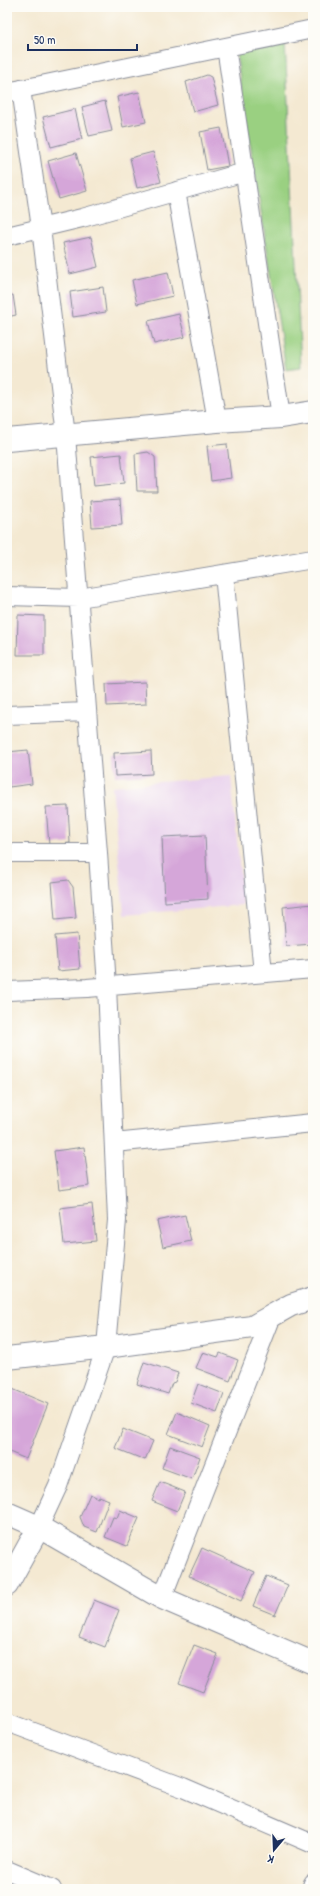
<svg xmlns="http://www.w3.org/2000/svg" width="320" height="1896" font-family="'Patrick Hand',sans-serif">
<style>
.built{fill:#e9d2ed}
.green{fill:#9ad081;stroke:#5a8070}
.building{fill:#d5a6d9}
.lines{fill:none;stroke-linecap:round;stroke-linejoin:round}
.minor-casing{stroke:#888c98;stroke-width:20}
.tertiary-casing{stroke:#888c98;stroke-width:24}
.minor{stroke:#fff;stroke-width:18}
.tertiary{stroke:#fff;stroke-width:22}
</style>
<rect width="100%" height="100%" fill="#fdfcf7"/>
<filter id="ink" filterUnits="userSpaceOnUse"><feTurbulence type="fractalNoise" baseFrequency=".025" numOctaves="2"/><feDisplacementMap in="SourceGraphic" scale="8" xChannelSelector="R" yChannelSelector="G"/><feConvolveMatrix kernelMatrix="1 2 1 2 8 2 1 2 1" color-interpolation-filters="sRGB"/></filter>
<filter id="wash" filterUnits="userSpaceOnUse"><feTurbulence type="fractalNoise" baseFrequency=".012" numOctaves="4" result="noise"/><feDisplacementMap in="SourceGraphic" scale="16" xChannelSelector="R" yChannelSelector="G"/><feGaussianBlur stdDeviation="0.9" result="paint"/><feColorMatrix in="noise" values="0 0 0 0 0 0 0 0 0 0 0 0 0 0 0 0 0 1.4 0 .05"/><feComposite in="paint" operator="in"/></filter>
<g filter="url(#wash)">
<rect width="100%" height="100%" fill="#f4e9d2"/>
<!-- built -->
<path class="built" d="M231 776 243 905 124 915 112 786Z"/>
<!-- green -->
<path class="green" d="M285 42 301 367 286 369 236 53Z"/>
<g id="blocks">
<!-- building -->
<path class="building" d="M207 75 211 77 218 105 193 112 186 82Z
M139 92 146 122 123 127 117 97Z
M105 101 112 131 89 136 82 107Z
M75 109 82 139 51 147 43 117Z
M221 128 228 166 207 170 200 132Z
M153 152 161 182 137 188 130 158Z
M76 153 87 191 59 199 48 161Z
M91 237 98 267 70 274 63 243Z
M168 272 173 296 137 304 132 280Z
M103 287 106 312 73 317 70 292Z
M13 295 16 315 7 317V296Z
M179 314 185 337 154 344 148 321Z
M227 444 231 478 211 481 207 446Z
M148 452 155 457 157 491H137L135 454Z
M121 454 124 483 94 486 91 457Z
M120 499 122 525 92 527 90 501Z
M18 615 44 616V655H17Z
M145 682 146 704 107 706 106 684Z
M28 750 32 784 9 787 7 752Z
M151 751 152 774 115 776 114 753Z
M68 806 70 843 49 845 46 807Z
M205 835 208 899 165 902 162 837Z
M68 880 73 887 76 918 55 920 52 882Z
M313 904V944L286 946 283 907Z
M77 934 80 969 58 971 55 936Z
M84 1147 89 1186 59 1190 54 1151Z
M92 1204 96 1241 64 1244 60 1208Z
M185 1215 191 1241 163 1247 157 1221Z
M203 1352 218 1357 220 1353 238 1360 230 1381 196 1368Z
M144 1362 178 1373 175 1382 172 1383 168 1394 137 1384Z
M198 1384 224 1394 217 1413 191 1403Z
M10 1388 48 1404 26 1459 7 1451V1396Z
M177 1412 210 1426 202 1447 168 1434Z
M123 1429 153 1441 145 1460 115 1448Z
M170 1446 200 1457 192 1479 162 1468Z
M160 1482 185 1492 177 1511 152 1501Z
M90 1494 98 1498 99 1496 109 1500 97 1532 84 1527 80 1517Z
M120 1510 139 1518 127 1546 105 1537 113 1517 117 1518Z
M202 1548 255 1572 241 1601 189 1576Z
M266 1576 288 1585 275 1615 253 1606Z
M94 1600 119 1610 105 1647 79 1637Z
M194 1645 218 1654 203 1692 179 1683Z"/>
</g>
</g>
<g filter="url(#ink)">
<use href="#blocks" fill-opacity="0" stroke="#888c98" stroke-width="1"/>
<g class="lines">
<defs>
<path id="minor" d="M226 47 281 417
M21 89 41 228 66 435 98 853 107 986 117 1220 106 1347 58 1486 39 1527
M7 92 313 29
M176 191 217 421
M7 236 82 218 245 172
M224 574 263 973
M7 596 79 598 313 559
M7 715 87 712
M7 853H98
M7 991 87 988 313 969
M114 1143 313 1123
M162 1598 272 1316
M7 1722 183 1788 313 1844
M7 1870 52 1889
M311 1889 313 1883"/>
<path id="tertiary" d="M7 440 217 421 281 417 313 412
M7 1358 106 1347 252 1327 291 1305 313 1298
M7 1513 39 1527 162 1598 313 1663
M7 1585 39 1527"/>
</defs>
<!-- minor casing -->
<use href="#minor" class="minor-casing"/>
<!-- tertiary casing -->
<use href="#tertiary" class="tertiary-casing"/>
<!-- minor -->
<use href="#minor" class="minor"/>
<!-- tertiary -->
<use href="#tertiary" class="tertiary"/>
</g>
</g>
<!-- margin -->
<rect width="320" height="1896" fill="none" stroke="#fdfcf7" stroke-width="24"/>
<!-- north arrow -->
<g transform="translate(274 1850) rotate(199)" stroke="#fdfcf7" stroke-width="3" paint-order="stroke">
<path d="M0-3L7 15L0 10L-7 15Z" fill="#1b2f5e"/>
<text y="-6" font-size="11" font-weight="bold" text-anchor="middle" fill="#1b2f5e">K</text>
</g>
<!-- scale -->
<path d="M28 44v6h109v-6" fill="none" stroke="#1b2f5e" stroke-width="2"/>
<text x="34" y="44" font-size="12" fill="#1b2f5e" stroke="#fdfcf7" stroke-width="3" paint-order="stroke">50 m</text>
</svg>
